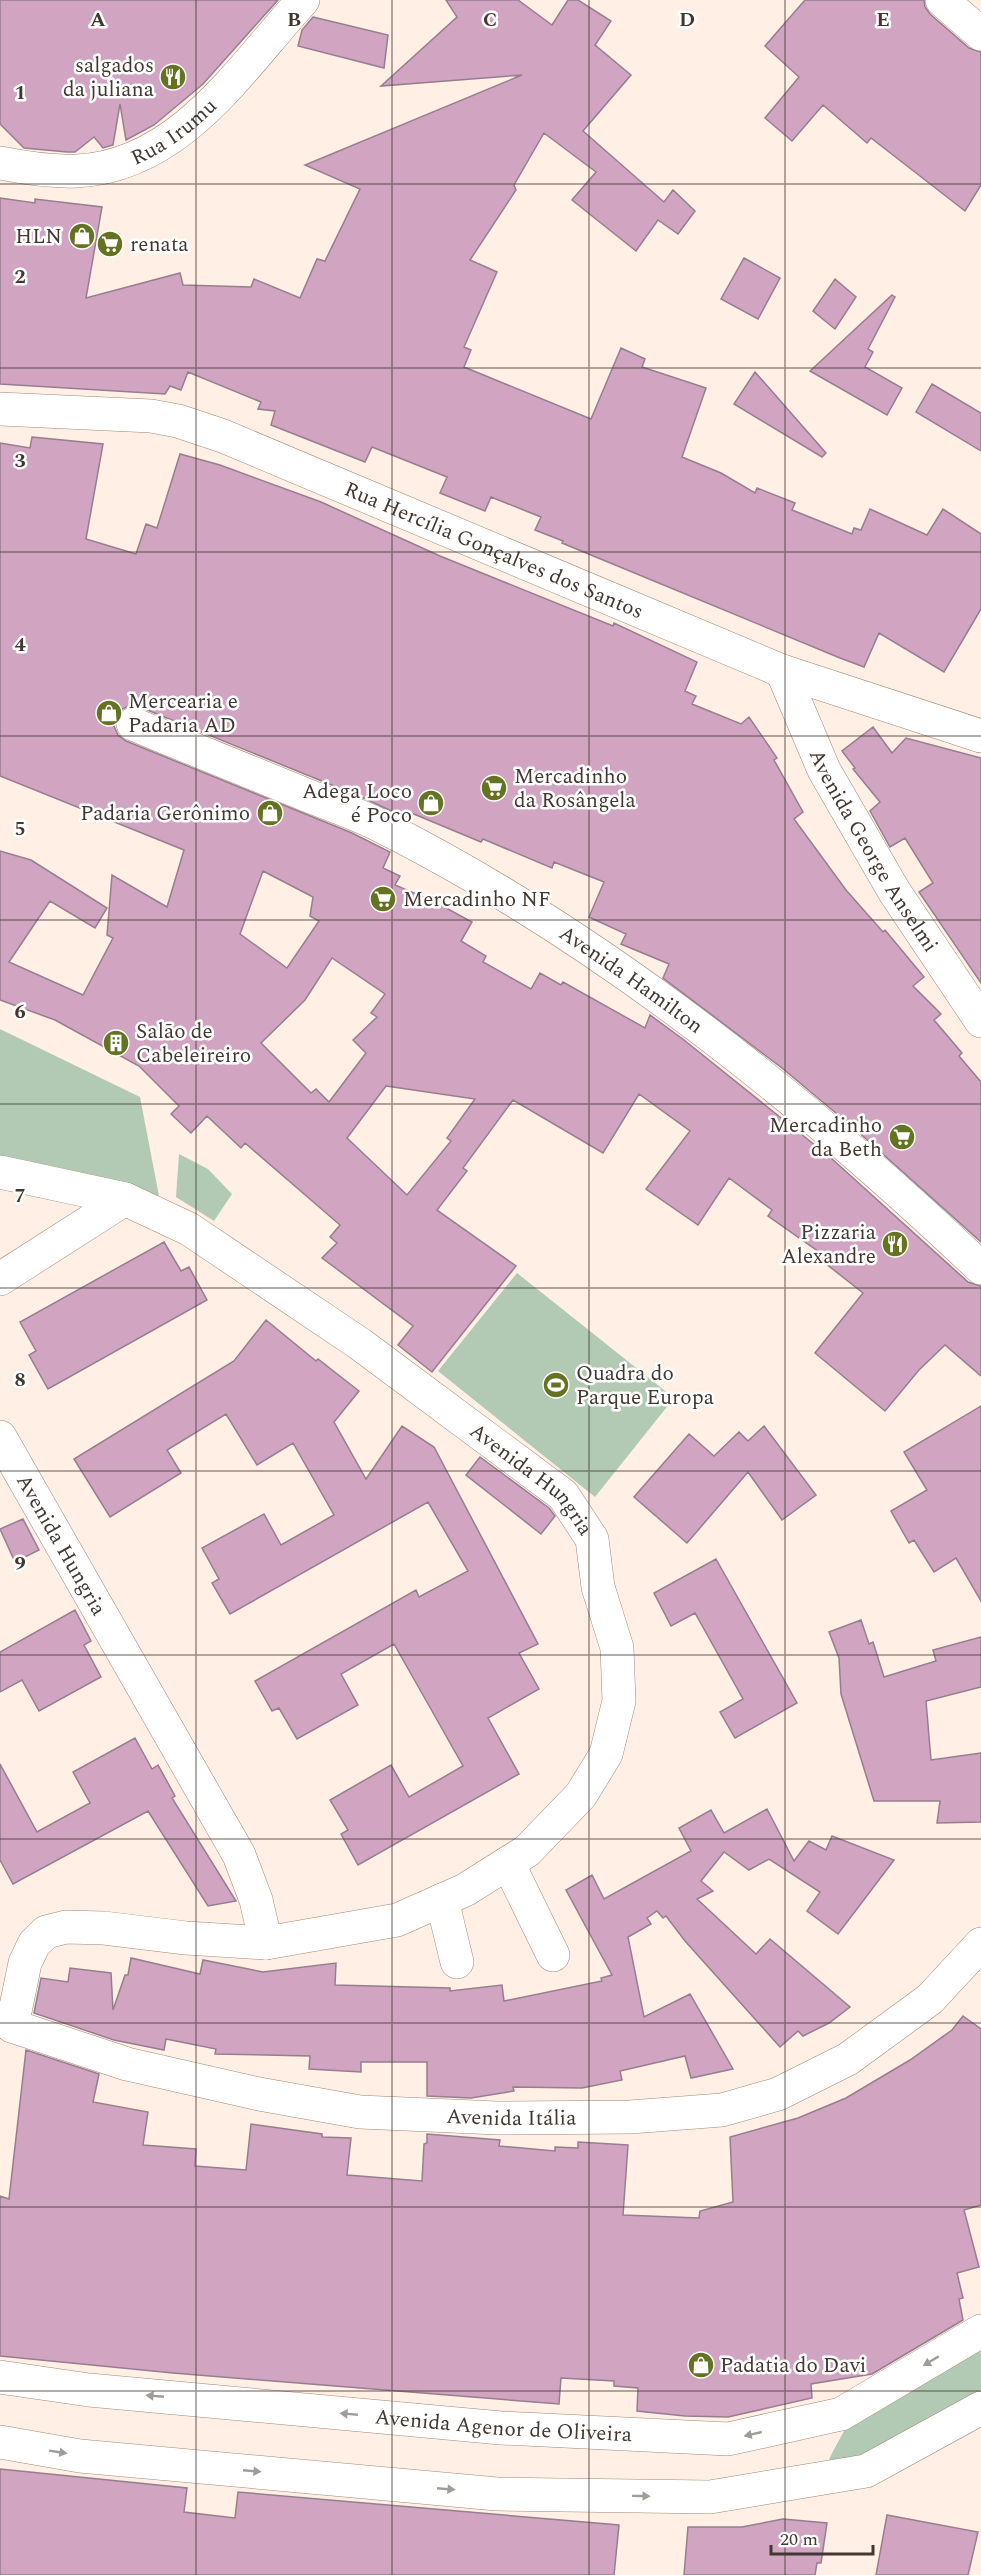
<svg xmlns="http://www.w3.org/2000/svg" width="981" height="2575" font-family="Spectral,serif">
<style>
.green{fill:#b2cab3}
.building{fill:#d1a4c1;stroke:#977e8e;stroke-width:1.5;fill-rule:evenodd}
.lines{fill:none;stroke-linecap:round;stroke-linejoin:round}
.minor-casing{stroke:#a08978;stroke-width:34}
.minor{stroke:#fff;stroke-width:33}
.oneway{fill:#a09c98}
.grid{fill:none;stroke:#423831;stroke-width:1.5;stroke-opacity:0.55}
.labels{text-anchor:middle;stroke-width:5;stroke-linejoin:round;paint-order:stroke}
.poi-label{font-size:21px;fill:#423831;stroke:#fff;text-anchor:start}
.street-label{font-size:21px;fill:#423831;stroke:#fff}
.grid-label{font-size:20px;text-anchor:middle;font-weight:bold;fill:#423831;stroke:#fff;stroke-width:5;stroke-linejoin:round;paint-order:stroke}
</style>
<rect width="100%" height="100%" fill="#ffefe4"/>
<!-- green -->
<path class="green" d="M0 1029 140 1097 159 1196 0 1161Z
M179 1154 208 1169 232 1194 214 1221 176 1197Z
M517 1273 674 1398 595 1497 438 1371Z
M981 2330V2408L824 2478 830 2457 859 2403Z"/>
<!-- building -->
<path class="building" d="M0 0H278L203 84 154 125 126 140 120 104 113 145 103 148 94 137 75 152H67L24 148 0 124Z
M446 0H518L552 25 568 0H578L611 21 595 45 631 75 583 131 664 202 673 190 695 211 678 234 658 220 636 251 572 200 596 172 544 133 514 185 516 190 470 260 497 272 464 347 471 350 464 367 591 419 621 348 645 359 642 367 706 388 682 457 721 473 755 493 757 488 795 503 792 510 852 534 854 528 861 530 870 509 927 535 943 509 981 534V609L944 672 879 633 864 667 840 658 562 543 563 541 535 530 541 517 491 497 485 511 440 493 447 477 372 447 365 462 271 425 275 411 258 409 261 402 188 372 181 390 170 386 165 394 0 384V198L35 203V199L102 207 86 298 180 273 183 285 251 287 254 279 300 298 317 259 325 261 360 189 305 165 522 75 381 86 457 17Z
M805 0H924L925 7 930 14 969 48 981 52V185L965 211 871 138 867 143 823 105 792 141 765 118 799 77 765 46Z
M313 17 388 35 384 68 298 46 302 30Z
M744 258 780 278 758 319 721 299Z
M835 279 856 297 835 329 813 311Z
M892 295 895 297 868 349 873 352 865 367 902 388 887 415 810 371Z
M755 372 826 453 822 457 734 404Z
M932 384 981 413V451L916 412Z
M32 437 103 444 86 539 136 554 146 524 157 528 180 454 220 465 321 502 440 556 613 626 614 623 697 662 685 691 696 696 692 704 741 724 749 717 777 758 774 760 803 812 794 819 846 890 883 932 885 930 924 977 913 986 941 1014 934 1020 962 1053 959 1056 981 1082V1242L855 1129 782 1068 663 978 669 964 621 944 626 934 589 917 604 882 554 862 552 868 483 839 481 842 409 812 406 818 366 799 140 707 131 705 122 709 116 716 114 726 118 735 126 741 352 833 390 852 383 868 400 876 395 885 437 903 472 922 461 941 486 956 483 962 531 989 540 973 561 985 563 982 645 1028 650 1015 684 1040 831 1158 968 1282 981 1286V1376L945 1345 919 1370 885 1411 815 1353 863 1293 816 1256 819 1252 768 1216 772 1210 729 1178 698 1225 646 1189 690 1131 639 1094 603 1153 513 1100 463 1168 467 1171 437 1210 516 1266 432 1372 398 1345 413 1326 322 1258 337 1243 330 1237 340 1225 245 1143 241 1148 207 1116 191 1133 171 1114 179 1106 139 1066 55 1020 0 1000V851L31 860 107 908 95 928 50 901 9 962 83 995 113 938 107 935 112 875 167 907 184 850 0 776V443L30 448ZM263 871 313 897 310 916 319 921 287 968 240 934ZM332 958 385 994 371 1013 377 1017 353 1040 366 1053 329 1102 316 1089 311 1093 261 1043 305 1000ZM386 1086 475 1099 447 1138 451 1141 407 1195 347 1138Z
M873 727 892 753 906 738 981 758V983L919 892 933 883 905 838 890 847 870 811 880 802 853 769 855 768 842 751Z
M164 1242 181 1271 189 1267 207 1300 48 1389 29 1355 36 1351 20 1322Z
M266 1320 316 1361 318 1359 359 1391 334 1422 366 1479 402 1426 434 1447 538 1644 519 1653 539 1689 488 1718 519 1774 358 1865 341 1834 348 1830 330 1800 391 1765 409 1797 463 1766 432 1711 394 1644 341 1674 358 1705 297 1739 279 1708 272 1711 255 1681 416 1590 419 1597 468 1571 428 1502 230 1614 212 1583 219 1579 202 1548 264 1514 281 1545 334 1515 293 1443 257 1465 226 1414 167 1450 181 1473 110 1517 74 1459 234 1361Z
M981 1406V1601L956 1558 934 1572 914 1540 909 1543 891 1511 927 1490 904 1452Z
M764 1426 816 1495 782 1520 748 1472 687 1543 634 1497 689 1434 714 1456 739 1432 748 1441Z
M480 1457 549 1508 555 1516 541 1534 466 1475Z
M23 1519 39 1550 15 1562 0 1529Z
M716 1559 797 1703 735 1738 720 1712 743 1699 695 1613 671 1626 654 1593Z
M75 1610 91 1641 84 1645 101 1677 39 1711 22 1680 0 1692V1652Z
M861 1620 869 1644 873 1642 884 1677 936 1661 933 1650 981 1637V1687L926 1701 931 1760 981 1753V1822L937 1823 940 1801H874L841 1694 839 1658 829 1632Z
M135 1738 152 1769 158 1765 175 1796 172 1798 236 1901 208 1906 148 1811 13 1884 0 1860V1764L37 1832 90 1803 73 1772Z
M767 1809 794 1861 809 1841 826 1850 832 1836 894 1860 838 1934 807 1911 820 1892 769 1859 749 1870 724 1852 701 1881 713 1891 697 1899 756 1954 770 1939 850 2007 829 2023 803 2036 798 2031 780 2047 685 1941 666 1916 663 1918 657 1911 647 1918 651 1924 628 1937 644 2017 690 1994 733 2069 691 2078 685 2056 620 2071 622 2080 582 2088 513 2087 514 2091 471 2098 427 2096V2062H361V2072L309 2069 310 2056 215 2054 216 2049 166 2039 164 2050 114 2040 34 2013 41 1978 68 1982 70 1968 111 1973 113 2010 125 1975H128L131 1958 200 1974 203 1960 263 1972 336 1963 335 1985 450 1988V1991L502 1985 504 2001 602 1981 601 1978 612 1975 566 1890 592 1875 604 1899 691 1851 679 1828 711 1810 724 1833Z
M963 2016 981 2029V2205L964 2210 979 2267 957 2273 963 2298 959 2299 963 2320 872 2374 811 2384 812 2398 728 2417 685 2416 637 2411 638 2388 614 2386V2381L561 2378 559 2404 173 2373 0 2356V2196L9 2199 26 2050 99 2074 93 2102 148 2112 143 2145 196 2149 195 2166 246 2170 251 2124 322 2134V2137L351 2138 347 2175 422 2181 424 2144 427 2143V2134L500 2140 499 2146 555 2151V2147L578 2148V2142L628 2145 623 2215 699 2218 700 2211 733 2202 730 2137 798 2118 846 2098 910 2060 952 2030Z
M0 2469 187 2488 184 2512 235 2518 238 2492 619 2525 614 2575H0Z
M887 2515 978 2532 968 2575H876Z
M783 2519 827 2523 821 2563H817L815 2575H684L688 2527H742Z"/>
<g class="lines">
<defs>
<g id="minor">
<path d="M942 0 981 34"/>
<path id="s1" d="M0 163C25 168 51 172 77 171 180 166 240 69 303 0"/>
<path id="s2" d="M0 409 151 416 178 421 223 436 782 671 981 736"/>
<path id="s3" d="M782 671 824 770 894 891 981 1021"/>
<path id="s4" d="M133 724C188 747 243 769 299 792 325 803 353 812 379 825 598 935 804 1100 981 1268"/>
<path id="s5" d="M0 1172 125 1199 189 1229 360 1344 563 1495 592 1539 598 1587 617 1648 619 1701 606 1754 581 1795 527 1851 465 1890 397 1920 266 1943 186 1938 104 1928 66 1927 46 1932 34 1944 25 1963 12 2026"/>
<path d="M0 1279 125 1199"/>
<path id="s6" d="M0 1437 239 1855 256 1900 266 1943"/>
<path d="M508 1863 553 1955"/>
<path d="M442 1900 457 1962"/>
<path id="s7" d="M0 2018 12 2026 127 2064 259 2094 360 2112 497 2118 630 2117 722 2110 778 2094 848 2059 930 1999 981 1944"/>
<path id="s8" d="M0 2377 89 2390 501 2428 728 2439 841 2414 981 2331"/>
<path d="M0 2442 80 2456 497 2494 710 2497 866 2471 981 2408"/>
</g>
</defs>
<!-- minor casing -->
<use href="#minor" class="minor-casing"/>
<!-- minor -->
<use href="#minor" class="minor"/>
</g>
<!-- one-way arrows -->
<defs><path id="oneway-solid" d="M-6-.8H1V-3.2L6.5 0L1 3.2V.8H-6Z" transform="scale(1.5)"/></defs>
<g class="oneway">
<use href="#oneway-solid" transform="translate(931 2361) rotate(149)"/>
<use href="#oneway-solid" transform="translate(155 2396) rotate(-175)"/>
<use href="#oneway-solid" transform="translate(349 2414) rotate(-175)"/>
<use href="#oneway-solid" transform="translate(753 2434) rotate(167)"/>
<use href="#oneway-solid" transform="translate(58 2452) rotate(9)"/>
<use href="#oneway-solid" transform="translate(252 2471) rotate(5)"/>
<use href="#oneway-solid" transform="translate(446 2489) rotate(5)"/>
<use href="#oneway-solid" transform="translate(641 2496) rotate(1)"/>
</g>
<!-- grid -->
<path class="grid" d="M196 0V2575M392 0V2575M589 0V2575M785 0V2575M0 184H981M0 368H981M0 552H981M0 736H981M0 920H981M0 1104H981M0 1288H981M0 1471H981M0 1655H981M0 1839H981M0 2023H981M0 2207H981M0 2391H981"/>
<!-- icons -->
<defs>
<symbol id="restaurant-disc" viewBox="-11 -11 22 22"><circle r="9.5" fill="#647320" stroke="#fff"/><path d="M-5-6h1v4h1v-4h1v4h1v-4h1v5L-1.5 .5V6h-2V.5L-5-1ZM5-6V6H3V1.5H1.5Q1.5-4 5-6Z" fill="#fff"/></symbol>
<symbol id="shop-disc" viewBox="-11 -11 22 22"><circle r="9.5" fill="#647320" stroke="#fff"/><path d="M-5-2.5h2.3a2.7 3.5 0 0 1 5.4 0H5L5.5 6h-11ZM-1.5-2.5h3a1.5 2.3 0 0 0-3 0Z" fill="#fff"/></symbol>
<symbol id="supermarket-disc" viewBox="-11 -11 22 22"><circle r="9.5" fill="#647320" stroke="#fff"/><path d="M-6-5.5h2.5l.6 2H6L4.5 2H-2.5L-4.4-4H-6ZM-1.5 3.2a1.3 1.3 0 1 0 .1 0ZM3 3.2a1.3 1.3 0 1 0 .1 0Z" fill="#fff"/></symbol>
<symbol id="building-disc" viewBox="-11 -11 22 22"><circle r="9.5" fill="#647320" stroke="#fff"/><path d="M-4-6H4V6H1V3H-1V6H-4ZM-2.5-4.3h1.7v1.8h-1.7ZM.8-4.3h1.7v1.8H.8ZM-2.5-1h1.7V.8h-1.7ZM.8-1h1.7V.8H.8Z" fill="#fff"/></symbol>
<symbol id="stadium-disc" viewBox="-11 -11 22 22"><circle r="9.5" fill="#647320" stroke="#fff"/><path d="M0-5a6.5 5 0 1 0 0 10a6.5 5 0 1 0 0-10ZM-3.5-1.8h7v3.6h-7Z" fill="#fff"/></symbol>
</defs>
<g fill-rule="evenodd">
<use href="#restaurant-disc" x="158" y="62" width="30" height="30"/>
<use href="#shop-disc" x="67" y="221" width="30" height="30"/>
<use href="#supermarket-disc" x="95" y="229" width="30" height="30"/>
<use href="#shop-disc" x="94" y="698" width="30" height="30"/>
<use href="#supermarket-disc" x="479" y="773" width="30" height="30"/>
<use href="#shop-disc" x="416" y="788" width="30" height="30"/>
<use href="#shop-disc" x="255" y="798" width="30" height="30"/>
<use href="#supermarket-disc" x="368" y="884" width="30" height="30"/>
<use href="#building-disc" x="101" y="1028" width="30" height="30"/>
<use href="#supermarket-disc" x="887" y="1122" width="30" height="30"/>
<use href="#restaurant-disc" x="880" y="1229" width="30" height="30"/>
<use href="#stadium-disc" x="541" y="1370" width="30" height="30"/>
<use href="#shop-disc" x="686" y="2350" width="30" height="30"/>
</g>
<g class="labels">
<!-- poi labels -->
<g class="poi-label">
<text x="154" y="72" text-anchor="end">salgados<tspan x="154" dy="24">da juliana</tspan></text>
<text x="62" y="243" text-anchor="end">HLN</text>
<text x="130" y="251">renata</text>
<text x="128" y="708">Mercearia e<tspan x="128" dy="24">Padaria AD</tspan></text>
<text x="514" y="783">Mercadinho<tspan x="514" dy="24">da Rosângela</tspan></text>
<text x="412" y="798" text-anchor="end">Adega Loco<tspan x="412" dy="24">é Poco</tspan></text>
<text x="250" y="820" text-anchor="end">Padaria Gerônimo</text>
<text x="403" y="906">Mercadinho NF</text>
<text x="136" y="1038">Salão de<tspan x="136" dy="24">Cabeleireiro</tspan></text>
<text x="882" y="1132" text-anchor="end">Mercadinho<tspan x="882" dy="24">da Beth</tspan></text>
<text x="876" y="1239" text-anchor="end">Pizzaria<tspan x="876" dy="24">Alexandre</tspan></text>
<text x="576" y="1380">Quadra do<tspan x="576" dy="24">Parque Europa</tspan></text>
<text x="720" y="2372">Padatia do Davi</text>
</g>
<!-- street labels -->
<g class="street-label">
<text dy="7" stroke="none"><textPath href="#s1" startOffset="184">Rua Irumu</textPath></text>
<text dy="7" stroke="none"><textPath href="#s2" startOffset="520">Rua Hercília Gonçalves dos Santos</textPath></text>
<text dy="7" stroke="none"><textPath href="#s3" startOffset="202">Avenida George Anselmi</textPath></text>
<text dy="7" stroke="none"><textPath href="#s4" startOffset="562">Avenida Hamilton</textPath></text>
<text dy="7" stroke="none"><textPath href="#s5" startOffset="624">Avenida Hungria</textPath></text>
<text dy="7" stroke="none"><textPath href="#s6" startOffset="124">Avenida Hungria</textPath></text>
<text dy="7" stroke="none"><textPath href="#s7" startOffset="525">Avenida Itália</textPath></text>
<text dy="7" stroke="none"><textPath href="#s8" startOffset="506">Avenida Agenor de Oliveira</textPath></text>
</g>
</g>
<g class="grid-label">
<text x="98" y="26">A</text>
<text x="294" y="26">B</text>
<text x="490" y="26">C</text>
<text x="687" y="26">D</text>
<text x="883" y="26">E</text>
<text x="20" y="99">1</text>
<text x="20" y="283">2</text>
<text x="20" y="467">3</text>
<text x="20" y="651">4</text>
<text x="20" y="835">5</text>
<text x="20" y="1018">6</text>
<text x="20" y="1202">7</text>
<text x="20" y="1386">8</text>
<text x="20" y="1570">9</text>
</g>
<!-- scale -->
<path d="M771 2545v9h102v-9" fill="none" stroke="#423831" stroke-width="3"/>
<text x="780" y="2545" font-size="18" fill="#423831" stroke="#ffffff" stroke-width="4.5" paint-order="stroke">20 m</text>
</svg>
